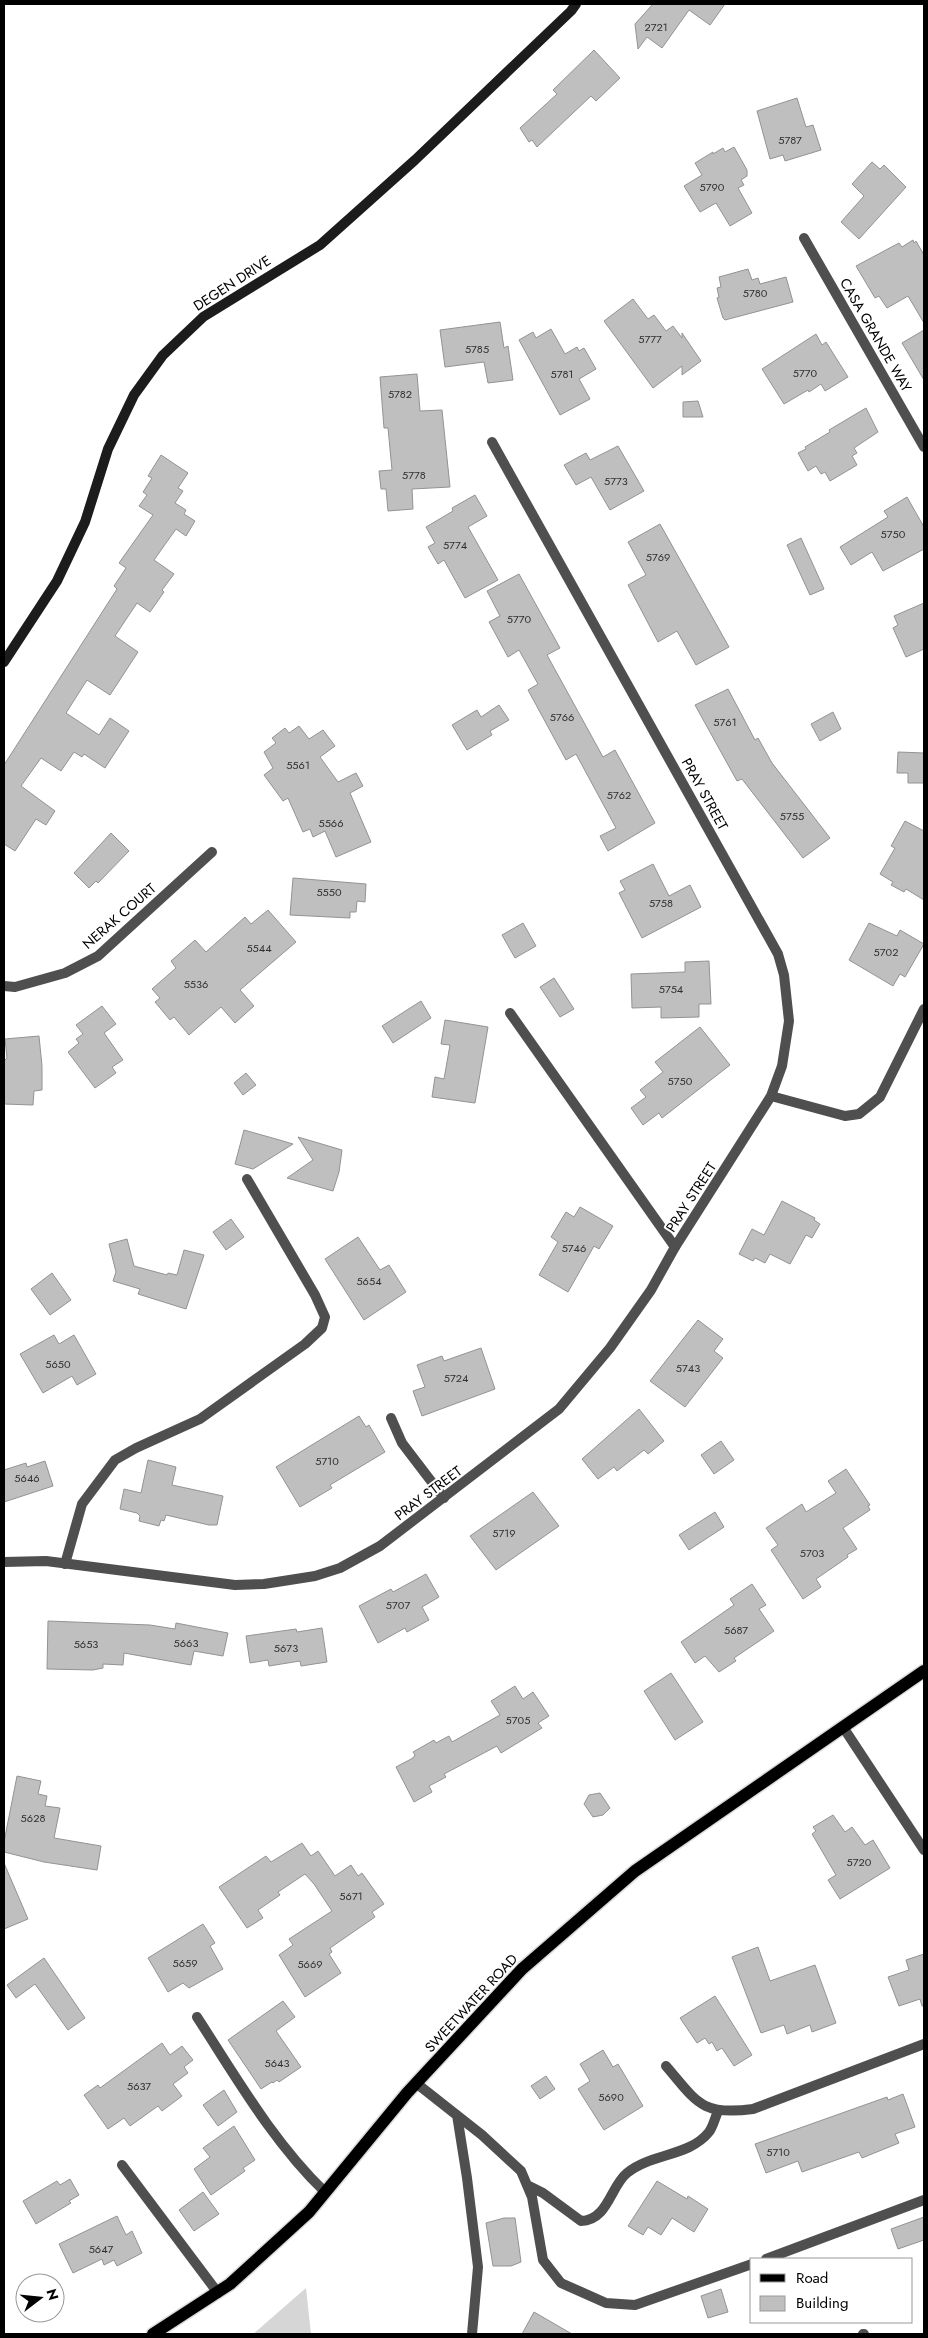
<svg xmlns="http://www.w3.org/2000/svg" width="928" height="2338" font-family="Jost,sans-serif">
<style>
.green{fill:#d6d6d6}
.building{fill:#bfbfbf;stroke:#939393}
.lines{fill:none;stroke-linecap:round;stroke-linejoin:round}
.primary-casing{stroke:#dbdbdb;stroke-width:15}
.lane{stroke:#4f4f4f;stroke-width:10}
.street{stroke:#4f4f4f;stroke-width:10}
.secondary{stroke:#1c1c1c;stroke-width:10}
.primary{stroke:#000;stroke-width:12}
.labels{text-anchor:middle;stroke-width:4;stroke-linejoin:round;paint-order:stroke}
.number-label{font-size:11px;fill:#303030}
.street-label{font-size:14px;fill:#000;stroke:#fff}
</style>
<rect width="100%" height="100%" fill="#fff"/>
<!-- green -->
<path class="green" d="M306 2288 311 2334H253Z"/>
<!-- building -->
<path class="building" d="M653 4H725L710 25 689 10 662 48 647 37 638 49 635 24Z
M594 50 620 78 596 101 591 96 537 147 532 140 529 142 520 128 557 94 553 90Z
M797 98 806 127 813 125 821 150 785 161 783 155 770 159 757 111Z
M734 147 747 170V176L741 180 744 185 738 188 752 213 730 226 716 203 700 212 684 186 702 175 695 163 713 152V154L723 148 725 152Z
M872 162 880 169 884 165 906 187 859 239 841 222 864 196 852 184Z
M913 240 914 243 916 241 924 255V323L908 296 887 308 879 296 875 298 856 266 899 243 902 247Z
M748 269 752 280 758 278 760 284 786 277 793 302 725 320 723 318 717 298 719 297 717 288 721 287 719 277Z
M633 299 648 319 654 315 666 331 673 326 682 338V333L701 361 682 375V366L653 388 604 321Z
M500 322 504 348 508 346 513 380 488 383 484 362 445 367 440 330Z
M551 329 565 354 577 347 579 351 584 348 596 369 579 379 590 399 560 415 519 340 533 332 536 338Z
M924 330V380L902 343Z
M816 334 822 345 826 342 848 377 825 391 821 384 809 392 808 390 784 404 762 369Z
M417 374 420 411 442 410 450 487 412 489 413 509 388 511 386 489H381L379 471 392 470 388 428H384L380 377Z
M698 401 703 417H683V402Z
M866 408 878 432 854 448 857 453 852 456 857 465 830 481 825 472 821 474 816 466 808 471 798 453 806 449 805 447 830 432 829 430Z
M618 446 644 491 610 510 591 477 576 485 564 465 586 453 590 460Z
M161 455 188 473 178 488 183 491 175 503 186 510 184 514 195 521 186 536 176 529 154 560 174 574 162 590 164 592 150 612 137 603 115 636 138 652 110 695 87 680 66 713 99 735 110 718 129 731 105 768 84 754 82 757 74 752 61 771 41 758 21 786 55 811 46 825 36 819 15 851 4 844V765L117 589 114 586 126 568 119 563 153 515 139 506 147 495 143 492 152 478 148 476Z
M475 495 487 516 468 527 498 580 465 598 444 560 438 564 428 547 435 543 426 527 453 511 452 508Z
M907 497 924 527V549L883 571 872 552 851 565 840 547 888 517 884 511Z
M660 524 729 647 696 665 677 631 658 642 628 585 646 575 628 542Z
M801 538 824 589 810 595 787 545Z
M519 574 560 648 547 655 603 757 615 750 655 823 608 851 600 836 616 828 576 754 566 760 528 690 538 684 519 650 508 657 489 622 500 616 487 591Z
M924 603V649L906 657 893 628 898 625 894 616Z
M728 689 755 740 758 738 772 763 830 838 803 858 742 779 737 781 695 705Z
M499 705 509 720 490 731 492 735 467 750 452 725 477 710 481 717Z
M833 712 841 729 820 741 811 724Z
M299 726 309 739 323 730 335 746 320 757 338 782 356 773 363 786 350 793 371 842 336 857 325 831 313 837 310 829 303 832 288 798 283 801 264 775 273 768 264 752 276 743 272 738 285 728 289 733Z
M898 752 924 753V783H908V773H897Z
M905 821 924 831V900L906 889 904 892 891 885 893 882 880 874 895 848 891 846Z
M111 833 129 851 98 883 96 881 89 888 74 873Z
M653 864 669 896 690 885 701 907 642 938 619 893 625 890 620 881Z
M293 878 366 884 365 902 357 901 356 912H350V918L290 915Z
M268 910 296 942 240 990 254 1006 235 1023 221 1007 189 1035 174 1017 170 1020 155 1002 160 998 152 989 176 968 171 961 195 940 206 952 245 917 251 924Z
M523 923 536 946 515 958 502 935Z
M869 923 897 936 900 930 924 944 905 977 900 974 893 986 849 960Z
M709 961 711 1004H699V1017L661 1018V1007L632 1008 631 974 685 972V962Z
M554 978 574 1009 560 1017 540 987Z
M421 1001 431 1018 393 1043 382 1026Z
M102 1006 116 1024 104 1033 123 1060 112 1067 116 1073 95 1088 68 1052 79 1043 76 1039 83 1034 76 1025Z
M445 1020 488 1027 475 1103 432 1097 435 1077 444 1079 450 1045 441 1044Z
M700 1027 730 1065 662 1118 659 1113 643 1125 631 1108 646 1097 640 1090 663 1072 655 1062Z
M39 1036 42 1066V1090L34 1091 33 1105 4 1104V1061L7 1058 5 1039Z
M246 1073 256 1085 243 1095 234 1083Z
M244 1130 276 1139 293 1144 253 1169 235 1164Z
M298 1137 342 1150 339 1172 333 1191 287 1178 313 1160Z
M782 1201 815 1218 814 1220 820 1224 812 1238 806 1235 790 1264 770 1254 765 1263 755 1258 753 1261 739 1254 752 1229 764 1235Z
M580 1207 613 1226 599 1249 594 1246 568 1292 539 1275 558 1242 551 1237 566 1212 574 1217Z
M231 1219 244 1237 226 1250 213 1232Z
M358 1237 380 1270 389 1265 406 1292 364 1320 325 1259Z
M127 1239 134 1266 167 1275 168 1273 177 1275 184 1250 204 1255 186 1309 138 1294 140 1289 113 1281 116 1272 109 1244Z
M52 1273 71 1300 50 1315 31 1289Z
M698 1320 723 1339 714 1351 723 1358 685 1407 650 1381Z
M54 1335 59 1344 74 1335 96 1374 77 1385 72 1376 43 1393 20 1354Z
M481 1348 495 1389 422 1416 413 1391 425 1387 417 1365 442 1356 444 1361Z
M639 1409 664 1441 648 1454 644 1450 617 1471 614 1467 598 1479 582 1459Z
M359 1416 366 1427 369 1425 385 1452 330 1485 332 1488 300 1507 276 1467Z
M721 1441 734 1460 714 1474 701 1455Z
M148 1460 176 1467 172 1485 223 1496 217 1525H209L166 1515 164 1521 161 1520 159 1526 139 1521 140 1516 137 1513 120 1509 124 1489 141 1493Z
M45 1461 53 1486 4 1502V1470L26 1463 27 1467Z
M846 1469 870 1505 868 1506 870 1510 843 1528 857 1549 847 1555 848 1557 816 1579 821 1587 803 1599 771 1550 778 1545 766 1528 802 1504 806 1512 836 1493 828 1481Z
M533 1492 559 1526 496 1570 470 1536Z
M715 1512 724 1527 689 1550 679 1535Z
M426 1574 439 1597 422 1607 429 1620 407 1632 405 1628 378 1643 359 1606 391 1589 393 1592Z
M752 1584 766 1605 759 1609 774 1631 734 1658 736 1661 719 1672 705 1656 695 1663 681 1642 734 1605 730 1599Z
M48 1621 150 1625 175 1629 176 1623 228 1633 223 1656 194 1651 191 1665 124 1653 123 1665 103 1664V1668L93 1670 47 1669Z
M322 1628 327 1662 301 1666 300 1661 269 1666 268 1660 250 1663 246 1636 296 1629 297 1632Z
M671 1673 703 1722 675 1740 644 1691Z
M515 1686 523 1699 533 1692 549 1716 538 1723 542 1728 501 1753 497 1746 444 1774 446 1777 429 1786 432 1792 414 1802 396 1767 413 1758 415 1755 413 1752 434 1740 436 1743 449 1736 452 1742 500 1715 491 1701Z
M17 1776 41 1781 38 1794 47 1796 45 1806 60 1808 54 1838 101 1846 97 1870 44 1862 4 1852V1842Z
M600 1793 610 1808 603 1815 593 1817 584 1804 589 1795Z
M833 1815 845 1832 852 1827 865 1845 873 1840 890 1868 840 1899 828 1880 836 1875 812 1834 816 1831 813 1827Z
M302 1843 311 1856 318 1851 335 1876 351 1865 358 1876 362 1873 384 1904 372 1912 375 1917 330 1948 332 1952 329 1954 341 1973 305 1997 279 1955 293 1945 289 1939 332 1911 314 1884 305 1874 278 1892 280 1895 258 1910 263 1918 247 1928 219 1887 266 1856 271 1862Z
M4 1863 28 1919 4 1929Z
M203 1924 215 1943 210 1946 223 1969 189 1988 183 1983 168 1992 148 1958Z
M758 1947 770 1981 815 1965 836 2023 812 2032 810 2025 787 2034 784 2025 761 2033 732 1957Z
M924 1954V2006H922L920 1999 899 2006 888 1977 909 1970 906 1960Z
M44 1958 85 2018 68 2030 35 1984 16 1998 7 1985Z
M715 1996 752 2055 734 2066 722 2048 717 2051 712 2042 709 2044 705 2038 697 2043 680 2018Z
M283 2001 295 2017 276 2031 301 2067 279 2082 277 2080 273 2083 272 2082 261 2089 228 2040Z
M162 2043 170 2055 182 2046 193 2060 184 2067 188 2073 173 2084 182 2096 162 2111 158 2106 130 2126 124 2118 108 2129 84 2095 98 2085 100 2088Z
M603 2050 613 2067 618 2064 643 2106 604 2130 578 2089 590 2081 580 2064Z
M546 2076 555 2089 540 2099 531 2086Z
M224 2090 237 2112 218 2126 203 2105Z
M903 2094 915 2127 895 2134 899 2143 862 2158 859 2152 802 2172 798 2161 766 2173 755 2144 887 2097 888 2100Z
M234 2126 255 2160 243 2168 245 2171 211 2195 194 2169 210 2157 203 2148Z
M70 2179 79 2195 69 2201 71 2203 36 2224 23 2201 57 2181 60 2185Z
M657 2181 687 2199 688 2196 708 2209 694 2232 672 2218 661 2235 648 2227 643 2235 628 2226Z
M203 2192 219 2214 194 2231 179 2210Z
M117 2216 126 2235 132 2231 142 2253 117 2266 114 2260 104 2265 102 2259 73 2273 59 2244Z
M924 2217V2240L898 2249 891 2229Z
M504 2218H515L521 2262 511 2266H493L486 2223Z
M721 2289 728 2312 708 2318 701 2296Z
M534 2312 572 2334H522Z"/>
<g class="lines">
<defs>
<path id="primary" d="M153 2334 230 2284 309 2212 407 2093 522 1969 635 1871 924 1671"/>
</defs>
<!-- primary casing -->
<use href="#primary" class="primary-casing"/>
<!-- lane -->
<path class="lane" d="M510 1013 675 1247
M391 1418 402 1443 444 1498
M65 1564 82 1504 115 1460 136 1448 200 1419 305 1344 322 1328 325 1317 315 1295 247 1179
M197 2017C236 2077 273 2142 325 2192
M416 2083 482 2135 521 2171 532 2197 543 2260 561 2283 606 2303 635 2305 752 2264
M457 2115 467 2178 478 2267 472 2334
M122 2165 218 2293
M527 2185 543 2193 581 2221C608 2220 610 2187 627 2173 651 2153 689 2157 709 2132 713 2127 715 2118 718 2111
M766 2259 924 2200
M863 2334H864"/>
<!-- street -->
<path class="street" d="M804 238 924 447
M4 986 15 987 65 973 98 956 212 852
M771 1096 845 1116 859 1114 880 1097 924 1009
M4 1562 46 1561 235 1585 264 1584 315 1576 340 1568 380 1546 559 1409 610 1348 651 1290 675 1247 771 1096 782 1066 789 1021 784 975 778 954 492 442
M843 1727 924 1850
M666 2066C697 2102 701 2116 753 2109L924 2044"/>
<!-- secondary -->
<path class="secondary" d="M4 662 57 581 85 522 108 449 134 395 163 355 203 317 320 245 415 160 571 11 576 4"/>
<!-- primary -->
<use href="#primary" class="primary"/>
</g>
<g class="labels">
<!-- number labels -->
<g class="number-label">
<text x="656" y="31">2721</text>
<text x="790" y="144">5787</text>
<text x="712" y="191">5790</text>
<text x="755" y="297">5780</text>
<text x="650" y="343">5777</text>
<text x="477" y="353">5785</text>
<text x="805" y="377">5770</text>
<text x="562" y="378">5781</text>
<text x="400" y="398">5782</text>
<text x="414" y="479">5778</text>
<text x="616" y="485">5773</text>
<text x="893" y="538">5750</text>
<text x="455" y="549">5774</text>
<text x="658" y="561">5769</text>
<text x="519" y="623">5770</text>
<text x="562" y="721">5766</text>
<text x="725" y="726">5761</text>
<text x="298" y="769">5561</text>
<text x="619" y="799">5762</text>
<text x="792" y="820">5755</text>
<text x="331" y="827">5566</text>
<text x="329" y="896">5550</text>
<text x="661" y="907">5758</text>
<text x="259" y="952">5544</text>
<text x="886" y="956">5702</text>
<text x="196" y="988">5536</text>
<text x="671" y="993">5754</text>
<text x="680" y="1085">5750</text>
<text x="574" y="1252">5746</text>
<text x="369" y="1285">5654</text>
<text x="58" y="1368">5650</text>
<text x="688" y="1372">5743</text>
<text x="456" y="1382">5724</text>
<text x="327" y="1465">5710</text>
<text x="27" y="1482">5646</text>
<text x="504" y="1537">5719</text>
<text x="812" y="1557">5703</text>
<text x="398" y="1609">5707</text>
<text x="736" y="1634">5687</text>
<text x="186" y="1647">5663</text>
<text x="86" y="1648">5653</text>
<text x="286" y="1652">5673</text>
<text x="518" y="1724">5705</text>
<text x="33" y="1822">5628</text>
<text x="859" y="1866">5720</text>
<text x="351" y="1900">5671</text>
<text x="185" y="1967">5659</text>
<text x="310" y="1968">5669</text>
<text x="277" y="2067">5643</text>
<text x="139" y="2090">5637</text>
<text x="611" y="2101">5690</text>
<text x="778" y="2156">5710</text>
<text x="101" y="2253">5647</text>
</g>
<!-- street labels -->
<g class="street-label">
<text transform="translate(232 283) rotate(-33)" y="5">DEGEN DRIVE</text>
<text transform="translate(876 335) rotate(60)" y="5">CASA GRANDE WAY</text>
<text transform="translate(705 794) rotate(61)" y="5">PRAY STREET</text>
<text transform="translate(119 916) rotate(-41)" y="5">NERAK COURT</text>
<text transform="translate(691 1197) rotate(-57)" y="5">PRAY STREET</text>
<text transform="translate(428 1493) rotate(-37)" y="5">PRAY STREET</text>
<text transform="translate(471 2003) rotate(-47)" y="5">SWEETWATER ROAD</text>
</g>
</g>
<!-- border -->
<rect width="928" height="2338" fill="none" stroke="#000000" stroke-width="10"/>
<!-- legend -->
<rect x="750" y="2258" width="162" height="65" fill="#ffffff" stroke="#999999"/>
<rect x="760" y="2274" width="25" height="8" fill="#000000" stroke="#999999"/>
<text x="796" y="2283" font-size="15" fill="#000000">Road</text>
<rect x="760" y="2296" width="25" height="15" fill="#bfbfbf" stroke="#999999"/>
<text x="796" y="2308" font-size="15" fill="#000000">Building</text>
<!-- north arrow -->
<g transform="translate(40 2298) rotate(74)"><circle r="24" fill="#ffffff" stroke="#999999"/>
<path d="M0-4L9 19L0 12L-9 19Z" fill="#000000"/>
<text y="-8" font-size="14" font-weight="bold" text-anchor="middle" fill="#000000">N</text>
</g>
</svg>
